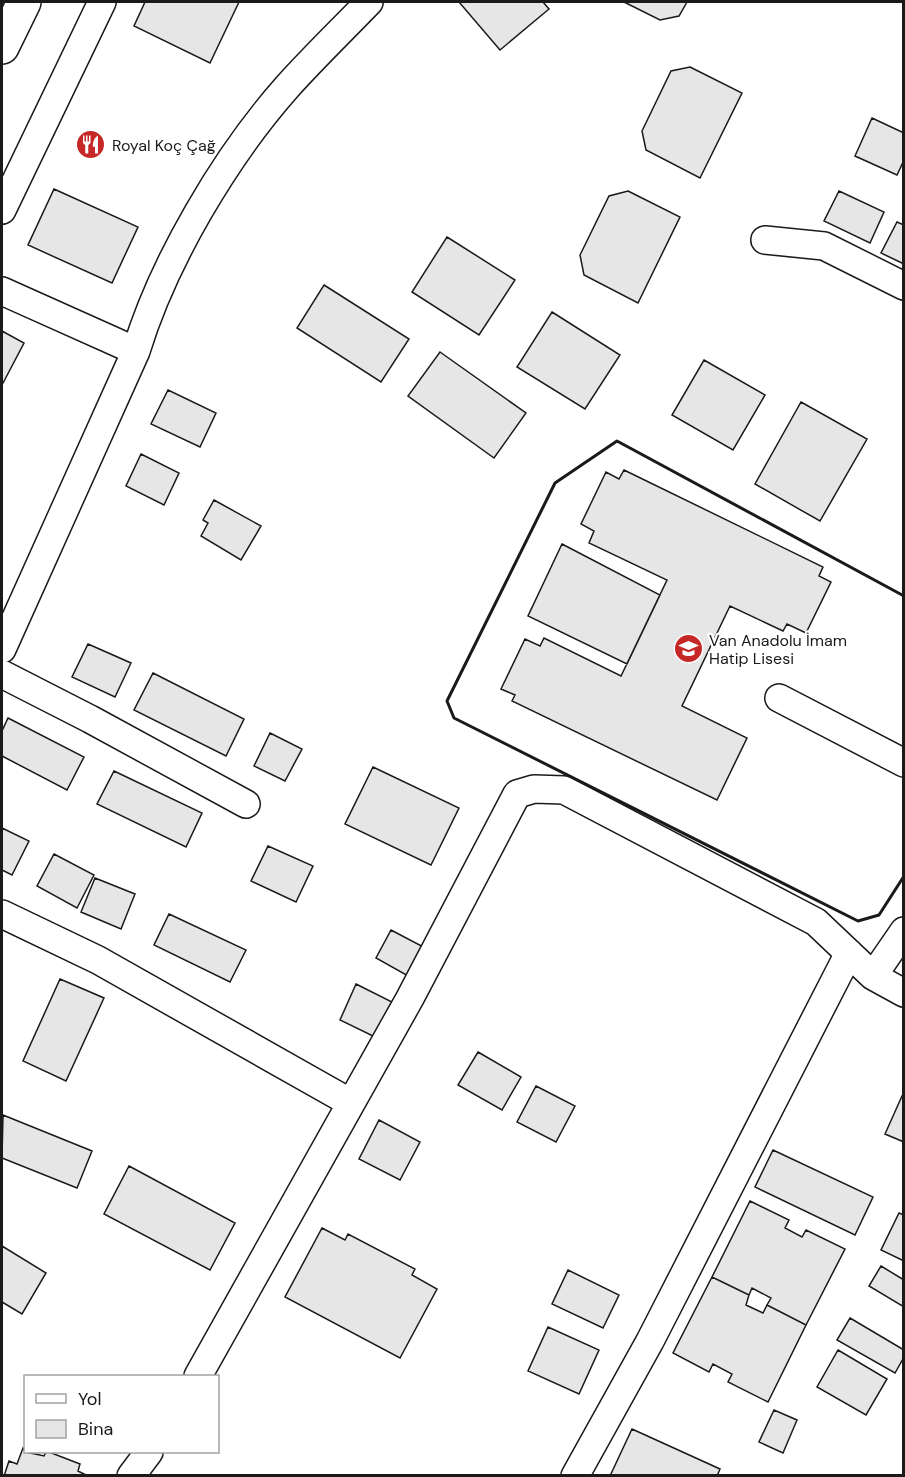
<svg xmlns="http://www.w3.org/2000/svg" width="905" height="1477" font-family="'DM Sans',sans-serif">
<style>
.building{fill:#e6e6e6;stroke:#1a1a1a;stroke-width:1.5}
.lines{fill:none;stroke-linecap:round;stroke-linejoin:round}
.minor-casing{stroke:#1a1a1a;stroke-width:30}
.highway-casing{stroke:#1a1a1a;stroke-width:36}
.minor{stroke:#fff;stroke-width:27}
.highway{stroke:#fff;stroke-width:33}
.wall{stroke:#1a1a1a;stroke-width:3}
.labels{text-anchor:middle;stroke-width:4.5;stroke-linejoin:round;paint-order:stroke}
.poi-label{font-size:16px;fill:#1a1a1a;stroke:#fff;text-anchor:start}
</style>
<rect width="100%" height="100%" fill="#fff"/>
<!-- building -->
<path class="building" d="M145 2H239L210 63 134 26Z
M459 2H543L549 9 500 50Z
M624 2H687L679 16 660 20Z
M690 67 742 93 700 178 646 150 642 131 671 71Z
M872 118 904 133V160L897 175 855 156Z
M54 189 138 227 112 283 28 245Z
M628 191 680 217 638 303 584 275 580 255 609 196Z
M839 191 884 212 870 243 824 221Z
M897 222 904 225V264L881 253Z
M447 237 515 280 479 335 412 292Z
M324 285 409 339 381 382 297 328Z
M552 312 620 355 585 409 517 367Z
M2 331 24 343 2 385Z
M440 352 526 413 494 458 408 396Z
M704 360 765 395 733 450 672 415Z
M168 390 216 413 200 447 151 424Z
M801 402 867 439 820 521 755 484Z
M141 454 179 473 164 505 126 486Z
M624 470 823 567 819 576 831 582 806 633 787 624 783 631 730 606 682 706 747 738 717 800 512 701 515 695 501 689 525 639 540 646 544 638 621 676 667 580 589 543 594 531 581 524 606 472 619 479Z
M214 500 261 526 241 560 201 536 208 523 203 520Z
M562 544 660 595 627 664 528 616Z
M88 644 131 663 115 697 72 677Z
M153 673 244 719 226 756 134 710Z
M8 718 84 757 67 790 2 756V731Z
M270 733 302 749 285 781 254 766Z
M373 767 459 808 431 865 345 824Z
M114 771 202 813 186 847 97 804Z
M2 828 29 841 12 875 2 870Z
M268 846 313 866 296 902 251 881Z
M54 854 94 875 77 908 37 886Z
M95 878 135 894 121 929 81 912Z
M169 914 246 950 230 982 154 945Z
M391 930 433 952 417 981 376 958Z
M60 979 104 998 66 1081 23 1061Z
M356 984 396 1004 379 1039 340 1020Z
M478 1052 521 1077 502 1110 458 1085Z
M536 1086 575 1106 556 1142 517 1122Z
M902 1096 904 1097V1142L885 1134Z
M3 1115 92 1151 77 1188 2 1158Z
M379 1120 420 1142 400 1180 359 1159Z
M773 1150 873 1197 855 1235 755 1187Z
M129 1166 235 1223 210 1270 104 1214Z
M750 1201 789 1220 785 1228 802 1237 806 1230 845 1249 806 1325 767 1305 771 1298 752 1288 749 1295 712 1277Z
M899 1213 904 1215V1261L881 1250Z
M322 1228 345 1240 348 1234 415 1269 412 1275 437 1289 400 1358 285 1297Z
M2 1246 46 1273 22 1314 2 1302Z
M881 1266 904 1280V1307L869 1286Z
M568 1270 619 1295 603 1328 552 1304Z
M712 1277 749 1295 746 1305 763 1313 767 1305 806 1325 768 1402 728 1382 732 1374 713 1364 709 1372 673 1353Z
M850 1318 904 1350V1357L895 1373 837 1340Z
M548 1327 599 1350 579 1394 528 1371Z
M838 1350 887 1379 866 1415 817 1387Z
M774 1410 797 1420 783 1453 759 1442Z
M632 1429 720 1469 717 1476H610Z
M23 1448 26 1452 44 1456 46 1452H49L80 1464 78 1471 88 1476H4L9 1461 17 1464Z"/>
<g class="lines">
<defs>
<path id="minor" d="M2 210 102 2
M765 240 824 246 904 286
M2 291 136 351
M2 649 136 351C163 262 225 157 287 87 313 58 342 30 369 2
M2 674 90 719 246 804
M779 698 904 763
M2 914 98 960 351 1103
M873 976 904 931
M198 1376 410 998 517 794 534 789 564 790 816 922 873 976 904 993
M131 1476 149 1452
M575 1476 650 1341 849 953"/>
<path id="highway" d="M2 47 24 2"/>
</defs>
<!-- minor casing -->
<use href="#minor" class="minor-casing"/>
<!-- highway casing -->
<use href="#highway" class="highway-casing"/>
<!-- minor -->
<use href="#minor" class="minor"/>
<!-- highway -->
<use href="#highway" class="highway"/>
<!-- wall -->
<path class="wall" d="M904 596 617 441 555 483 447 701 454 718 858 921 879 915 904 876"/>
</g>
<!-- icons -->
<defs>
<symbol id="restaurant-disc" viewBox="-11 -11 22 22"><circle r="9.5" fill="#c62828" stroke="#fff"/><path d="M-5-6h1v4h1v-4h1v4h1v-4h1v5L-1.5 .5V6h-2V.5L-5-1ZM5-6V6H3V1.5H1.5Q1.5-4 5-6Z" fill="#fff"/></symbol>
<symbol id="school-disc" viewBox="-11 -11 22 22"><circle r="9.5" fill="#c62828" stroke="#fff"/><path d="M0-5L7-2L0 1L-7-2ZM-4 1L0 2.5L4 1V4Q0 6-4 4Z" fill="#fff"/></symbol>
</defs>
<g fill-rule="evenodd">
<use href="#restaurant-disc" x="74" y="128" width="33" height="33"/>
<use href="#school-disc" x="672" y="632" width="33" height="33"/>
</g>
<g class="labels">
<!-- poi labels -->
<g class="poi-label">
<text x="112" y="151">Royal Koç Çağ</text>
<text x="709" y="646">Van Anadolu İmam<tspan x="709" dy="18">Hatip Lisesi</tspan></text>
</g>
</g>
<!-- border -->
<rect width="905" height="1477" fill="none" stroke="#1a1a1a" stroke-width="6"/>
<!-- legend -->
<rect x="24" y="1375" width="195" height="78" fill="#ffffff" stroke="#a3a3a3" stroke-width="1.5"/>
<rect x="36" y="1394" width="30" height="9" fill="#ffffff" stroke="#a3a3a3" stroke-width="1.5"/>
<text x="78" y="1405" font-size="18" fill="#1a1a1a">Yol</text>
<rect x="36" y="1420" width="30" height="18" fill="#e6e6e6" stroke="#a3a3a3" stroke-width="1.5"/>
<text x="78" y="1435" font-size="18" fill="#1a1a1a">Bina</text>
</svg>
